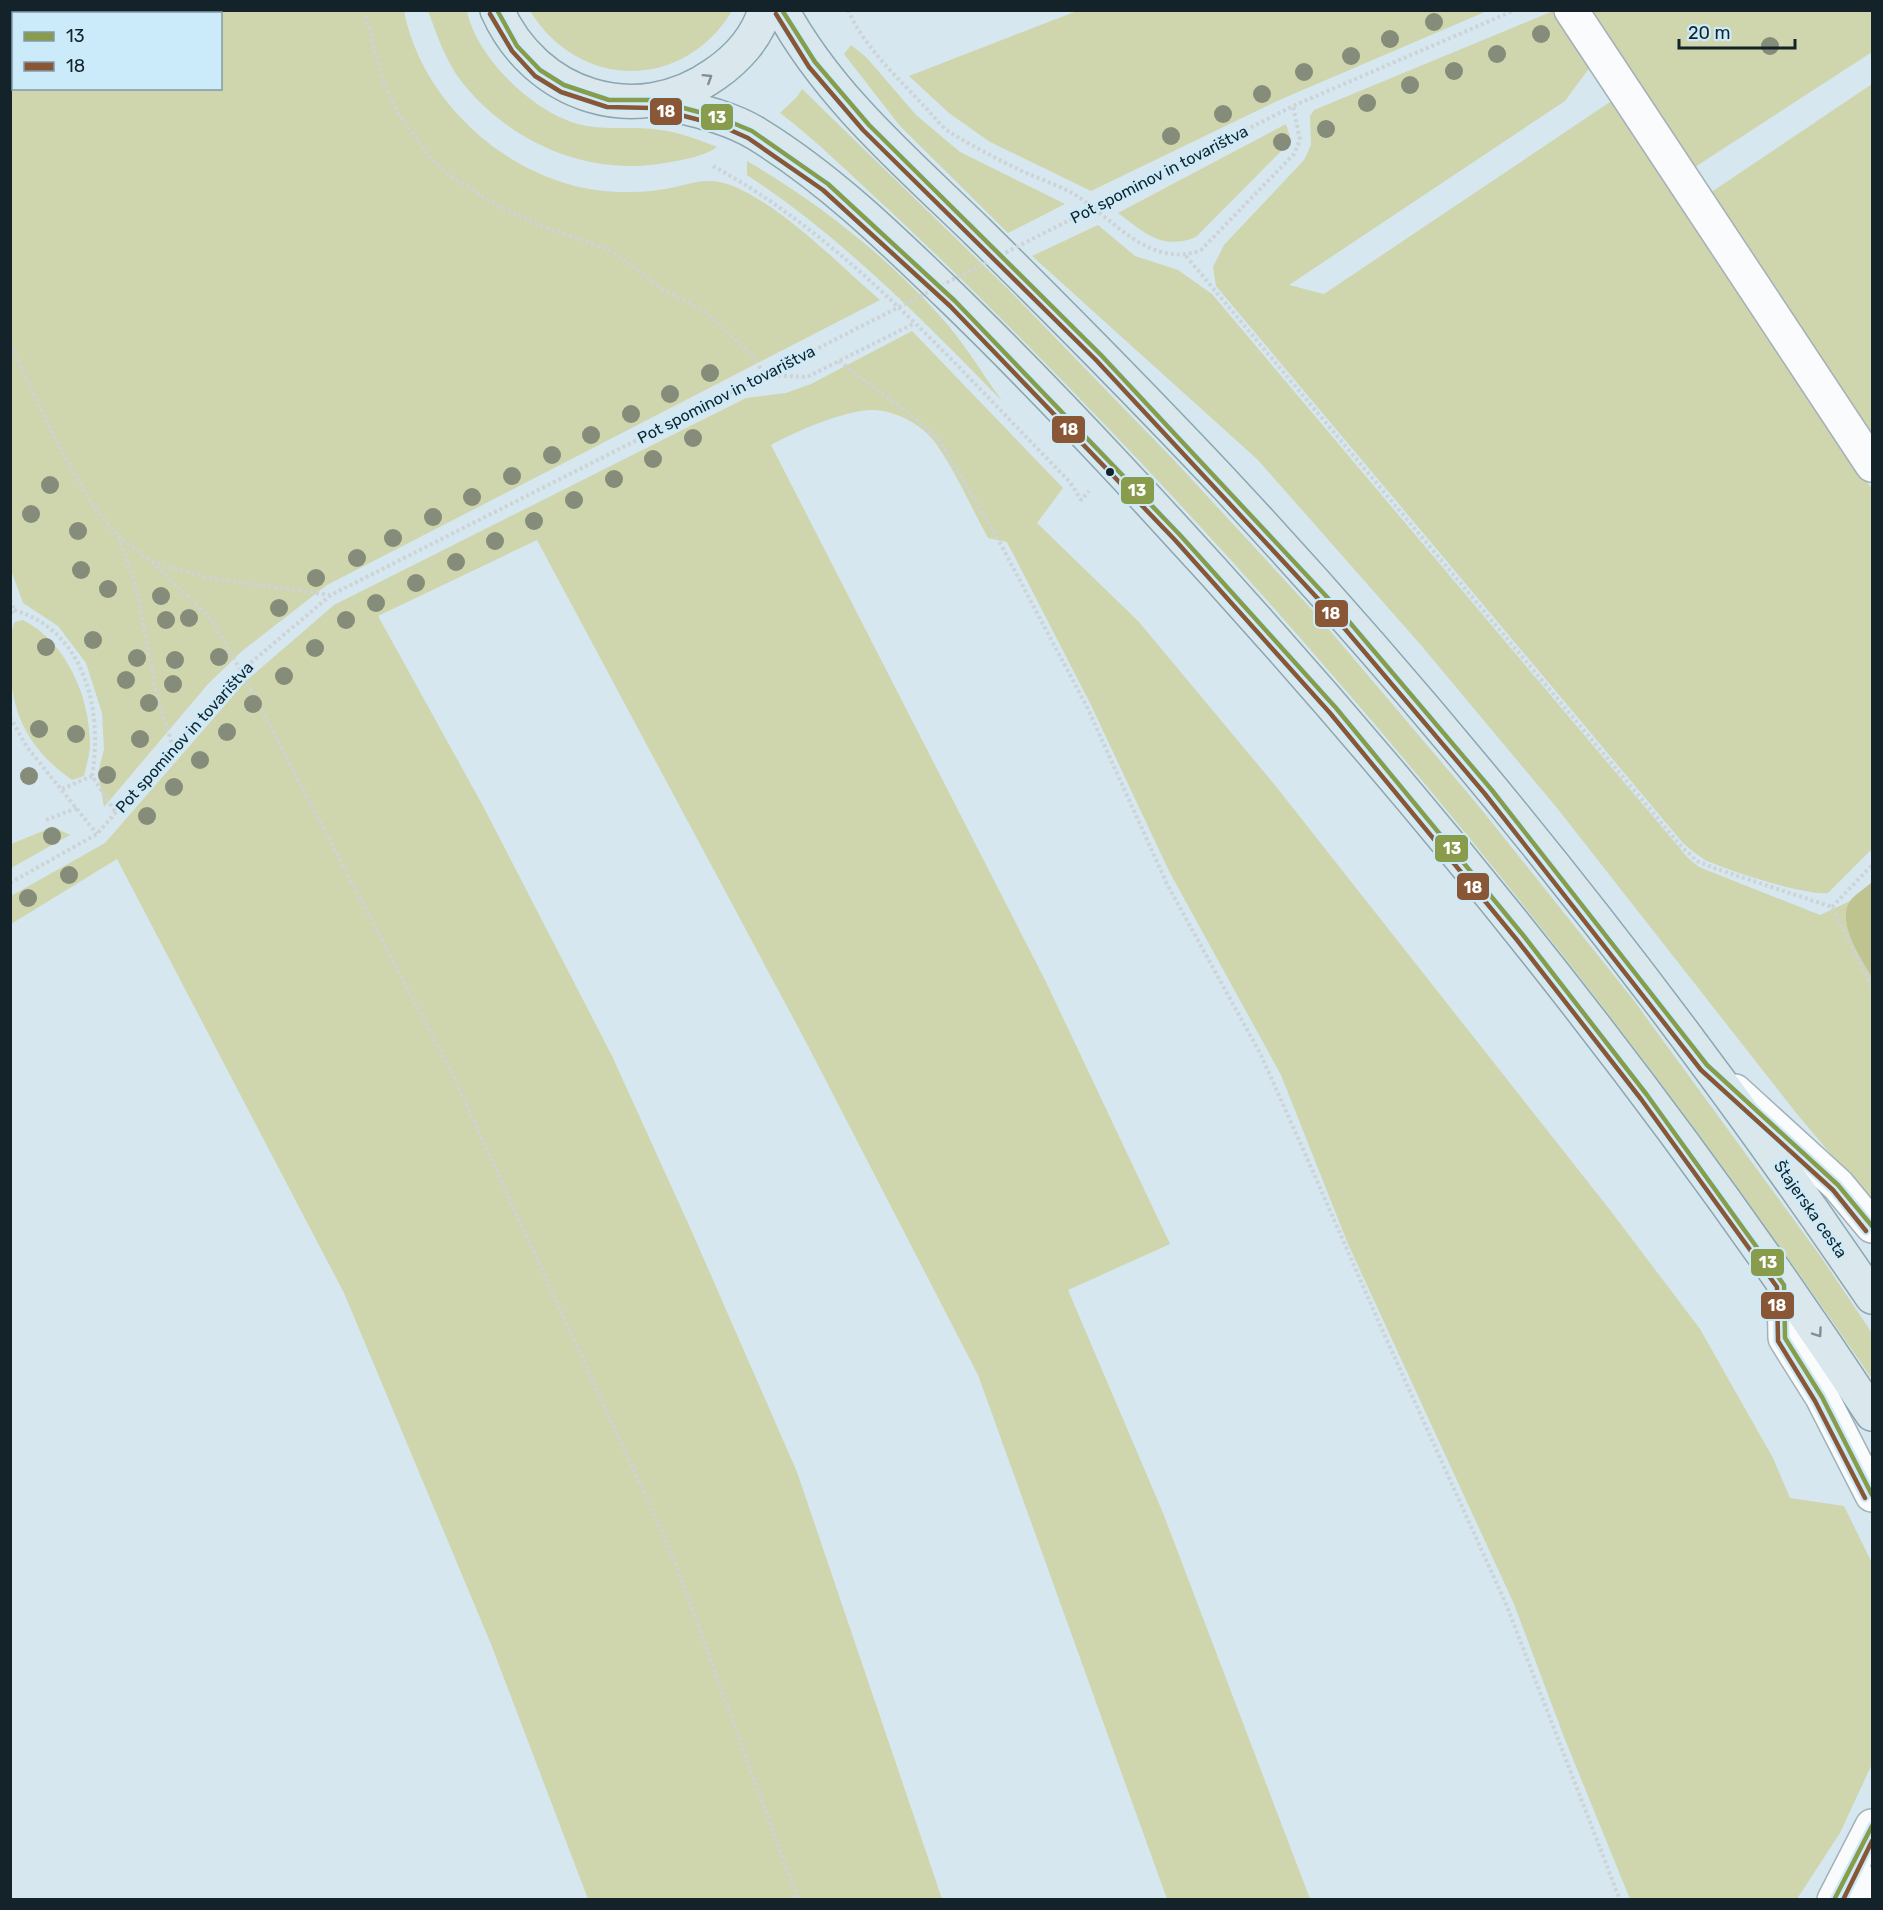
<svg xmlns="http://www.w3.org/2000/svg" width="1883" height="1910" font-family="Rubik,sans-serif">
<style>
.green{fill:#cfd5ac;fill-rule:evenodd}
.forest{fill:#bec390}
.lines{fill:none;stroke-linecap:round;stroke-linejoin:round}
.minor-casing{stroke:#a3b1b8;stroke-width:36}
.major-casing{stroke:#8ba6b0;stroke-width:36}
.path{stroke:#ced3d6;stroke-width:4;stroke-dasharray:3 3;stroke-linecap:butt}
.minor{stroke:#f9fbfd;stroke-width:33}
.major{stroke:#dae8ed;stroke-width:33}
.path-bridge{stroke:#ced3d6;stroke-width:4;stroke-dasharray:3 3;stroke-linecap:butt}
.bus-1-casing{stroke:#cbebfa;stroke-width:9}
.bus-2-casing{stroke:#cbebfa;stroke-width:9}
.bus-1{stroke:#889c4c;stroke-width:4.5}
.bus-2{stroke:#895735;stroke-width:4.5}
.tree{fill:#858c79}
.oneway{stroke:#818f95}
.bus-dot{fill:#14232a;stroke:#cbebfa;stroke-width:2}
.labels{text-anchor:middle;stroke-width:4.5;stroke-linejoin:round;paint-order:stroke}
.street-label{font-size:16px;fill:#14232a;stroke:#cbebfa}
.line-badge{stroke:#cbebfa;stroke-width:2}
.badge-label{font-size:16px;text-anchor:middle;font-weight:bold;fill:#fff}
</style>
<rect width="100%" height="100%" fill="#d6e7f0"/>
<!-- green -->
<path class="green" d="M11 10 404 11C423 109 521 191 621 192 633 192 646 192 658 190 687 187 704 174 733 186 785 208 837 263 880 300L327 585 242 651 208 684 104 807 98 773 104 749 102 713 86 663 58 626 23 603 11 570ZM14 14H220V88H14Z
M428 11H467C476 58 538 118 587 126 611 130 636 126 660 130 679 132 699 140 717 147 702 157 687 159 670 162 591 178 511 144 462 82 446 62 437 35 428 11Z
M530 11H732C683 91 580 91 530 11Z
M1077 11V10L1487 11 1277 101 1091 191 990 142 949 113 909 76Z
M1553 11 1590 67 1565 101 1289 285 1324 294 1613 100 1872 489V849L1828 893C1805 896 1727 870 1705 860 1697 855 1690 849 1683 843L1216 286 1213 267 1224 245 1304 160 1311 145 1310 116 1314 110Z
M1589 11H1872V52L1692 169Z
M851 45 866 57 916 115 960 152 1065 204 1008 233 900 126 844 54Z
M1872 84V449L1704 197Z
M802 89 1010 291 1173 459 1315 613 1477 804 1632 998 1821 1257 1872 1333V1379C1642 1042 1390 723 1108 428 1036 353 963 279 887 208 852 176 818 142 780 113L797 97Z
M1286 124 1290 137 1289 143 1196 237C1161 251 1144 232 1118 213Z
M747 161C819 203 884 254 940 316 963 341 982 373 1002 401 922 319 843 238 747 175Z
M1098 225 1135 256 1178 270 1212 294 1688 858 1699 867 1820 915 1850 901 1846 916 1872 977V1203L1797 1114 1557 808 1420 644 1258 460 1032 256Z
M912 331 1063 488 1037 523 1139 622 1274 784 1610 1210 1700 1329 1773 1458 1790 1498 1844 1506 1872 1563V1764L1840 1833 1797 1899H1630L1564 1737 1514 1604 1348 1244 1281 1075 1169 871 1090 703 1007 542 988 538C971 507 957 474 937 445 924 425 894 409 870 410 840 412 797 431 771 445L1046 982 1170 1244 1068 1290 1163 1513 1310 1899H1167L978 1375 806 1042 537 540 378 616 483 806 612 1056 692 1232 797 1472 942 1899H588L491 1644 344 1293 117 859 11 924V896L105 843 246 681 334 605 746 398 786 393 811 384Z
M23 620C67 643 90 697 90 745 90 755 86 766 84 776L72 780C27 748 10 712 10 658 10 645 9 634 15 622Z
M53 827 70 835 11 868V844Z"/>
<!-- forest -->
<path class="forest" d="M1872 882V977C1861 958 1836 922 1850 901 1855 894 1866 888 1872 882Z"/>
<g class="lines">
<defs>
<path id="minor" d="M1571 10 1872 465
M1735 1091 1838 1185 1872 1226
M1784 1285 1785 1338 1822 1397 1872 1495
M1834 1900 1872 1826
M1850 1900 1872 1883"/>
<path id="major" d="M497 10C535 96 636 130 715 74 737 59 757 37 765 10
M782 10C829 97 908 164 978 232 1061 314 1142 396 1222 481 1459 735 1677 1010 1872 1297
M654 100C689 109 726 115 757 134 827 177 887 235 946 292 1005 349 1062 408 1118 468 1394 763 1650 1077 1872 1414"/>
</defs>
<!-- minor casing -->
<use href="#minor" class="minor-casing"/>
<!-- major casing -->
<use href="#major" class="major-casing"/>
<!-- path -->
<path class="path" d="M364 10 384 84 398 113 431 158 452 177 500 207 539 225 612 251 662 289 705 312 749 352 765 375 807 377 913 324
M848 10C864 47 898 78 925 107 933 115 941 127 951 133 974 147 999 160 1024 172 1040 179 1058 185 1074 194 1113 218 1150 270 1201 250L1294 154 1300 140 1293 106
M713 166C851 241 960 371 1070 482L1081 500 1089 491
M1144 182 1293 106 1515 10
M1186 256 1681 846 1697 861 1714 868 1832 907 1872 988
M10 344 53 434 90 502 118 536 136 587 157 697 173 747
M839 361 917 420 940 441 1000 543 1087 707 1167 884 1261 1055 1314 1174 1380 1325 1506 1604 1620 1900
M118 536 152 562 208 578 330 595
M152 562 211 619 241 671 451 1071 672 1554 798 1900
M10 600 14 610 10 614
M14 610C86 631 103 712 92 776L116 813
M10 717 27 747 97 834
M62 789 92 776
M46 820 77 808
M10 883 97 834 241 671 331 595 797 359
M1832 907 1872 865"/>
<!-- minor -->
<use href="#minor" class="minor"/>
<!-- major -->
<use href="#major" class="major"/>
<!-- path-bridge -->
<path class="path-bridge" d="M797 359 1144 182"/>
<defs>
<path id="bus-1" d="M497 10 517 46 540 70 564 85 609 100H654L721 118 752 131 828 184 955 301 1180 535 1336 708 1523 935 1647 1095 1784 1285 1785 1338 1822 1397 1872 1495
M782 10 815 62 869 125 1101 355 1340 611 1491 789 1707 1065 1838 1185 1872 1226
M1834 1900 1872 1826"/>
<path id="bus-2" d="M490 14 512 51 535 76 561 92 607 107 653 108 719 125 748 138 823 190 950 306 1175 540 1330 713 1517 940 1641 1099 1777 1287 1778 1341 1815 1401 1865 1498
M776 14 809 67 863 130 1096 360 1334 616 1485 794 1701 1070 1833 1190 1866 1231
M1843 1900 1872 1841"/>
</defs>
<!-- bus-1 casing -->
<use href="#bus-1" class="bus-1-casing"/>
<!-- bus-2 casing -->
<use href="#bus-2" class="bus-2-casing"/>
<!-- bus-1 -->
<use href="#bus-1" class="bus-1"/>
<!-- bus-2 -->
<use href="#bus-2" class="bus-2"/>
</g>
<!-- trees -->
<g class="tree">
<circle cx="1434" cy="22" r="9"/>
<circle cx="1541" cy="34" r="9"/>
<circle cx="1390" cy="39" r="9"/>
<circle cx="1770" cy="46" r="9"/>
<circle cx="1497" cy="54" r="9"/>
<circle cx="1351" cy="56" r="9"/>
<circle cx="1454" cy="71" r="9"/>
<circle cx="1304" cy="72" r="9"/>
<circle cx="1410" cy="85" r="9"/>
<circle cx="1262" cy="94" r="9"/>
<circle cx="1367" cy="103" r="9"/>
<circle cx="1223" cy="114" r="9"/>
<circle cx="1326" cy="129" r="9"/>
<circle cx="1171" cy="136" r="9"/>
<circle cx="1282" cy="142" r="9"/>
<circle cx="710" cy="373" r="9"/>
<circle cx="670" cy="394" r="9"/>
<circle cx="631" cy="414" r="9"/>
<circle cx="591" cy="435" r="9"/>
<circle cx="693" cy="438" r="9"/>
<circle cx="552" cy="455" r="9"/>
<circle cx="653" cy="459" r="9"/>
<circle cx="512" cy="476" r="9"/>
<circle cx="614" cy="479" r="9"/>
<circle cx="50" cy="485" r="9"/>
<circle cx="472" cy="497" r="9"/>
<circle cx="574" cy="500" r="9"/>
<circle cx="31" cy="514" r="9"/>
<circle cx="433" cy="517" r="9"/>
<circle cx="534" cy="521" r="9"/>
<circle cx="78" cy="531" r="9"/>
<circle cx="393" cy="538" r="9"/>
<circle cx="495" cy="541" r="9"/>
<circle cx="357" cy="558" r="9"/>
<circle cx="456" cy="562" r="9"/>
<circle cx="81" cy="570" r="9"/>
<circle cx="316" cy="578" r="9"/>
<circle cx="416" cy="583" r="9"/>
<circle cx="108" cy="589" r="9"/>
<circle cx="161" cy="596" r="9"/>
<circle cx="376" cy="603" r="9"/>
<circle cx="279" cy="608" r="9"/>
<circle cx="189" cy="618" r="9"/>
<circle cx="166" cy="620" r="9"/>
<circle cx="346" cy="620" r="9"/>
<circle cx="93" cy="640" r="9"/>
<circle cx="46" cy="647" r="9"/>
<circle cx="315" cy="648" r="9"/>
<circle cx="219" cy="657" r="9"/>
<circle cx="137" cy="658" r="9"/>
<circle cx="175" cy="660" r="9"/>
<circle cx="284" cy="676" r="9"/>
<circle cx="126" cy="680" r="9"/>
<circle cx="173" cy="684" r="9"/>
<circle cx="149" cy="703" r="9"/>
<circle cx="253" cy="704" r="9"/>
<circle cx="39" cy="729" r="9"/>
<circle cx="227" cy="732" r="9"/>
<circle cx="76" cy="734" r="9"/>
<circle cx="140" cy="739" r="9"/>
<circle cx="200" cy="760" r="9"/>
<circle cx="107" cy="775" r="9"/>
<circle cx="29" cy="776" r="9"/>
<circle cx="174" cy="787" r="9"/>
<circle cx="147" cy="816" r="9"/>
<circle cx="52" cy="836" r="9"/>
<circle cx="69" cy="875" r="9"/>
<circle cx="28" cy="898" r="9"/>
</g>
<!-- one-way arrows -->
<defs><path id="oneway-chevron" d="M-2-3.5L2.5 0L-2 3.5" fill="none" stroke-width="1.6" stroke-linecap="round" stroke-linejoin="round" transform="scale(1.5)"/></defs>
<g class="oneway">
<use href="#oneway-chevron" transform="translate(708 78) rotate(-32)"/>
<use href="#oneway-chevron" transform="translate(1818 1333) rotate(55)"/>
</g>
<!-- markers -->
<circle class="bus-dot" cx="1110" cy="472" r="5"/>
<g class="labels">
<!-- street labels -->
<g class="street-label">
<text transform="translate(1159 174) rotate(-27)" y="6">Pot spominov in tovarištva</text>
<text transform="translate(726 394) rotate(-27)" y="6">Pot spominov in tovarištva</text>
<text transform="translate(184 737) rotate(-48)" y="6">Pot spominov in tovarištva</text>
<text transform="translate(1811 1209) rotate(55)" y="6">Štajerska cesta</text>
</g>
</g>
<g class="line-badge">
<rect x="649" y="97" width="34" height="29" rx="6" fill="#895735"/>
<rect x="700" y="103" width="34" height="28" rx="6" fill="#889c4c"/>
<rect x="1051" y="415" width="35" height="29" rx="6" fill="#895735"/>
<rect x="1120" y="476" width="35" height="29" rx="6" fill="#889c4c"/>
<rect x="1314" y="599" width="35" height="29" rx="6" fill="#895735"/>
<rect x="1434" y="834" width="35" height="29" rx="6" fill="#889c4c"/>
<rect x="1456" y="872" width="34" height="29" rx="6" fill="#895735"/>
<rect x="1750" y="1248" width="35" height="29" rx="6" fill="#889c4c"/>
<rect x="1760" y="1291" width="35" height="29" rx="6" fill="#895735"/>
</g>
<g class="badge-label">
<text x="666" y="117">18</text>
<text x="717" y="123">13</text>
<text x="1069" y="435">18</text>
<text x="1137" y="496">13</text>
<text x="1331" y="619">18</text>
<text x="1452" y="854">13</text>
<text x="1473" y="893">18</text>
<text x="1768" y="1268">13</text>
<text x="1777" y="1311">18</text>
</g>
<!-- border -->
<rect width="1883" height="1910" fill="none" stroke="#14232a" stroke-width="24"/>
<!-- legend -->
<rect x="12" y="12" width="210" height="78" fill="#cbebfa" stroke="#829ba7" stroke-width="1.5"/>
<rect x="24" y="32" width="30" height="9" fill="#889c4c" stroke="#829ba7" stroke-width="1.5"/>
<text x="66" y="42" font-size="18" fill="#14232a">13</text>
<rect x="24" y="62" width="30" height="9" fill="#895735" stroke="#829ba7" stroke-width="1.5"/>
<text x="66" y="72" font-size="18" fill="#14232a">18</text>
<!-- scale -->
<path d="M1679 39v9h116v-9" fill="none" stroke="#14232a" stroke-width="3"/>
<text x="1688" y="39" font-size="18" fill="#14232a" stroke="#cbebfa" stroke-width="4.5" paint-order="stroke">20 m</text>
</svg>
